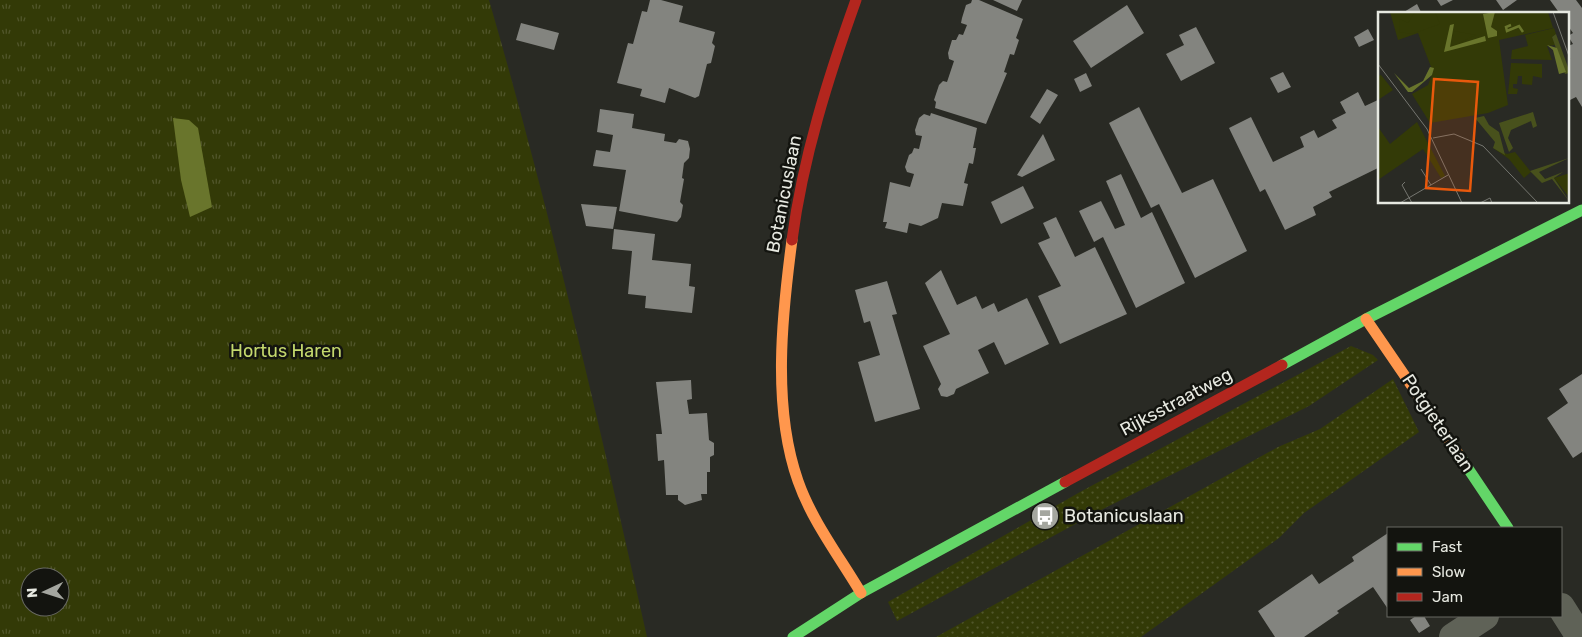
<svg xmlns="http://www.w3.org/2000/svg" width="1582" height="637" font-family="Rubik,sans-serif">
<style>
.grass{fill:url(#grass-dots)}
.park{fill:url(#park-tufts);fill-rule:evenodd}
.water{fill:#69752c}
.building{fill:#83847f}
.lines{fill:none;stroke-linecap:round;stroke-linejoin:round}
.street{stroke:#5f6257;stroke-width:28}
.fast{stroke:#63d668;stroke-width:11}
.slow{stroke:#ff974d;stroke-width:11}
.jam{stroke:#b3261e;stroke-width:11}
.labels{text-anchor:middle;stroke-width:5;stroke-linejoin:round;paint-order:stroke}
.street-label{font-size:18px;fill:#e7e9e1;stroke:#13140f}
.park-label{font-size:18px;fill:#c4d86d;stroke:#13140f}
.poi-label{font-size:18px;fill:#e7e9e1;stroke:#13140f;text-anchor:start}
.inset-river{fill:none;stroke:#69752c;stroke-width:2.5}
.inset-road{fill:none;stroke:#757670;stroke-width:1}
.view{fill:#e8590c;fill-opacity:0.15;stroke:#e8590c;stroke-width:2.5}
.inset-edge{fill:none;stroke:#e7e9e1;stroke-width:2.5}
</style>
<defs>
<pattern id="grass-dots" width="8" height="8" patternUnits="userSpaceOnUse" patternTransform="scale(1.25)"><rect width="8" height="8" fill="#333a07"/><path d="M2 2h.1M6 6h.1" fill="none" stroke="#51562b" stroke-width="1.8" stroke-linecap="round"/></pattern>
<pattern id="park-tufts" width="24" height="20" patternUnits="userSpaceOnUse" patternTransform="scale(1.25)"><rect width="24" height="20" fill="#333a07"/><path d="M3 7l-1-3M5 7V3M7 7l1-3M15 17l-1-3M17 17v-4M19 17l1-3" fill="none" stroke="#51562b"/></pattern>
</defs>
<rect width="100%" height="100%" fill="#292a24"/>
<!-- grass -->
<path class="grass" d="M1351 346 1373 355 1378 360 1309 406 1103 509 897 621 888 602 1080 492Z
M1393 379 1419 432 1304 513 1279 538 1141 637H936L1278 447 1320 429Z"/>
<!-- park -->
<path class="park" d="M0 0H489C550 210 599 423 647 637H0ZM30 577H60V607H30Z"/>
<!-- water -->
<path class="water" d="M173 118 189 120 198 128 212 207 190 217 181 180Z"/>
<!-- building -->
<path class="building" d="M650 0H661L683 6 679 22 715 32 712 43 715 46 711 63 707 64 699 96 695 98 669 88 665 103 640 96 642 89 617 83 628 43 633 44 642 11 647 12Z
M972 0H979L1023 19 1016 38 1019 40 1014 55 1010 54 1004 72 1007 73 986 124 935 108 936 102 934 100 939 85 943 81 947 82 954 61 949 59 948 53 952 40H956L959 34 963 35 967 25 961 23 962 18 966 5 971 3Z
M993 0H1022L1017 11Z
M1437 0H1453L1441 6Z
M1496 0H1517L1503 10Z
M1550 0H1576L1582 8V107L1576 97 1570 100 1568 97V46L1573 44 1568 36 1573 33 1568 26V14H1560Z
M1417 4 1422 14H1405L1404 12Z
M1127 5 1144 33 1091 68 1073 41Z
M521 23 559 33 554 50 516 40Z
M1196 27 1215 63 1181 81 1166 54 1184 45 1179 35Z
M1368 29 1374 40 1359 47 1354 37Z
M1283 72 1291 87 1278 93 1270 78Z
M1086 73 1092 86 1080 92 1074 79Z
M1047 89 1058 95 1040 124 1030 117Z
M1358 92 1365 106 1380 99V167L1329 192 1332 197 1313 207 1316 215 1285 230 1265 189 1260 192 1229 128 1251 117 1273 162 1304 147 1300 137 1314 130 1318 138 1337 128 1332 120 1346 113 1340 102Z
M1139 107 1182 193 1213 179 1247 251 1195 278 1159 204 1151 208 1109 123Z
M600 109 634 114 632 128 665 134 664 141 676 143 679 139 688 141 690 149 689 158 684 163 682 178 684 179 680 202 683 205 681 217 677 222 619 211 626 170 593 166 596 150 610 152 613 135 597 132Z
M931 113 977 128 973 148H976L973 164 969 163 964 183 968 184 963 206 942 203 938 218 921 226 909 223 907 233 885 228 887 222H883L890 182 910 187 914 174 907 172 905 167 909 155 912 153 914 148 919 149 922 136 916 135 915 130 919 118 924 114 930 116Z
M1043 134 1055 160 1022 177 1017 175Z
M1121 174 1141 218 1152 212 1185 283 1136 308 1103 237 1094 242 1079 211 1101 201 1115 229 1125 225 1106 181Z
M1023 186 1034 208 1001 224 991 202Z
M581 204 617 207 613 229 586 226Z
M1056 217 1075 257 1095 247 1127 314 1060 344 1038 296 1061 286 1038 243 1050 238 1043 223Z
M614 229 655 234 652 260 691 264 689 286 695 287 692 313 645 308 646 296 628 294 632 251 612 249Z
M941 270 957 305 976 296 982 309 994 303 998 312 1027 298 1049 344 1005 365 994 342 978 350 989 373 956 389 954 394 947 397 941 396 938 389 941 384 923 346 950 334 925 283Z
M887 281 897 314 892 315 920 409 875 422 858 362 880 355 870 321 864 323 855 290Z
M1582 374V452L1573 458 1547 418 1568 403 1559 389Z
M691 380 692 399 687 400 689 414 707 413 709 440 714 443V455L710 457V472H707V494H701L702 500 685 505 678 500V495H666L664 460 658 461 656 434H662L656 382Z
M1388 533V609L1373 587 1337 611 1339 613 1304 637H1275L1258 611 1312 574 1319 584 1354 561 1352 557Z
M1416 616H1424L1430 626 1419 633 1410 620Z"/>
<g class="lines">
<!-- street -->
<path class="street" d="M1561 607 1580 637
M1453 637 1485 616"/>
<!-- fast -->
<path class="fast" d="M1282 365 1366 319 1582 210
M1459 455 1508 528
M793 637 861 593 1065 482"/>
<!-- slow -->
<path class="slow" d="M792 240C782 315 772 408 798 481 812 521 839 556 861 593
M1366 319 1459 455"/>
<!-- jam -->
<path class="jam" d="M792 240C803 157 828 78 856 0
M1065 482 1282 365"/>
</g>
<!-- icons -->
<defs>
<symbol id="bus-disc" viewBox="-11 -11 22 22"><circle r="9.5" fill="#a4a69f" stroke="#13140f"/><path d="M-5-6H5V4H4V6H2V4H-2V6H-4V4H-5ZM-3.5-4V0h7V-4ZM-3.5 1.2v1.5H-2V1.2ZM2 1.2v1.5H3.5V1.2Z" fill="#fff"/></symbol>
</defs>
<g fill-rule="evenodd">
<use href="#bus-disc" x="1029" y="500" width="32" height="32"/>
</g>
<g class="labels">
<!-- street labels -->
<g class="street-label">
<text transform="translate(784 194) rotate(-79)" y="6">Botanicuslaan</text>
<text transform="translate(1176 402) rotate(-28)" y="6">Rijksstraatweg</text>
<text transform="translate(1438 423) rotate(56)" y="6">Potgieterlaan</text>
</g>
<!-- park labels -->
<g class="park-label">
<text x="286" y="357">Hortus Haren</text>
</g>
<!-- poi labels -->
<g class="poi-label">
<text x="1064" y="522">Botanicuslaan</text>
</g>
</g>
<!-- overview -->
<g transform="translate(1378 12)">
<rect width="191" height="191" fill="#292a24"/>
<path d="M176 16 178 22 174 25 177 33 169 34 174 48 133 47 134 38 150 34 147 23ZM3 63 15 78 0 88V64ZM39 110 67 164 63 166 45 137 0 168V115L12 132ZM115 136 129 142 137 140 153 160 146 166 131 147Z" fill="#333a07"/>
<path d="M178 22 191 58V61L187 62 174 25ZM155 100 159 114 155 116 153 109 133 118 130 126 135 136 131 140 121 111ZM106 104 111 113 121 120 127 143 115 136 117 130 97 106ZM191 146 161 160 167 167 185 160 176 166 191 189 174 167 164 171 152 159Z" fill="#48511c"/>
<path d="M12 0H170L175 16 121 28 130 93 110 101 52 111 34 82 50 73 55 60 40 21 20 28Z" fill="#333a07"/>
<path d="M37 0H57L62 12 34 22 21 20 22 7 30 11ZM76 19 98 23 75 34 72 32ZM133 51 164 52V66L155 64 154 73 144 72V64H140L139 72H135V76L140 77 139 82H130ZM192 161V185H191L176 166Z" fill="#333a07"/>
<path d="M117 0 113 15 119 19V24L110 26 105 2ZM76 12 72 35 107 24 108 29 66 40 72 13ZM169 33 179 36 188 60 181 62 175 38ZM52 55 56 56 54 63 34 80H30L16 61 31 76 45 69Z" fill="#69752c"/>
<path class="inset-river" d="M133 13 128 15 129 19 141 14 145 20"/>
<path class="inset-road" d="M175 0 192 47M0 52 49 117 84 191M55 126 76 122 105 134 160 191M43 157 53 173M27 170 24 173 34 191M22 191 70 163M102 191 112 186 114 191"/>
<path class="view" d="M56 67 100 70 92 179 48 176Z"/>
<rect width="191" height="191" class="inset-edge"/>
</g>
<!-- legend -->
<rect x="1387" y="527" width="175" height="90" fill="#13140f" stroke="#686963"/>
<rect x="1397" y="543" width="25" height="8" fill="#63d668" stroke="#686963"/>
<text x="1432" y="552" font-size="15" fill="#e7e9e1">Fast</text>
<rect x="1397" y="568" width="25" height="8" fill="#ff974d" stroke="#686963"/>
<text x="1432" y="577" font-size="15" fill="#e7e9e1">Slow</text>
<rect x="1397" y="593" width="25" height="8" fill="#b3261e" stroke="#686963"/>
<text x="1432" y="602" font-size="15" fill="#e7e9e1">Jam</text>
<!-- north arrow -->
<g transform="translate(45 592) rotate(266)"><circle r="24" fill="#13140f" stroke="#686963"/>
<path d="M0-4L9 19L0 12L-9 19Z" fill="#a4a69f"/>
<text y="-8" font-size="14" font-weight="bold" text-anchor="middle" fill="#e7e9e1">N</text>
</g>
</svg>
